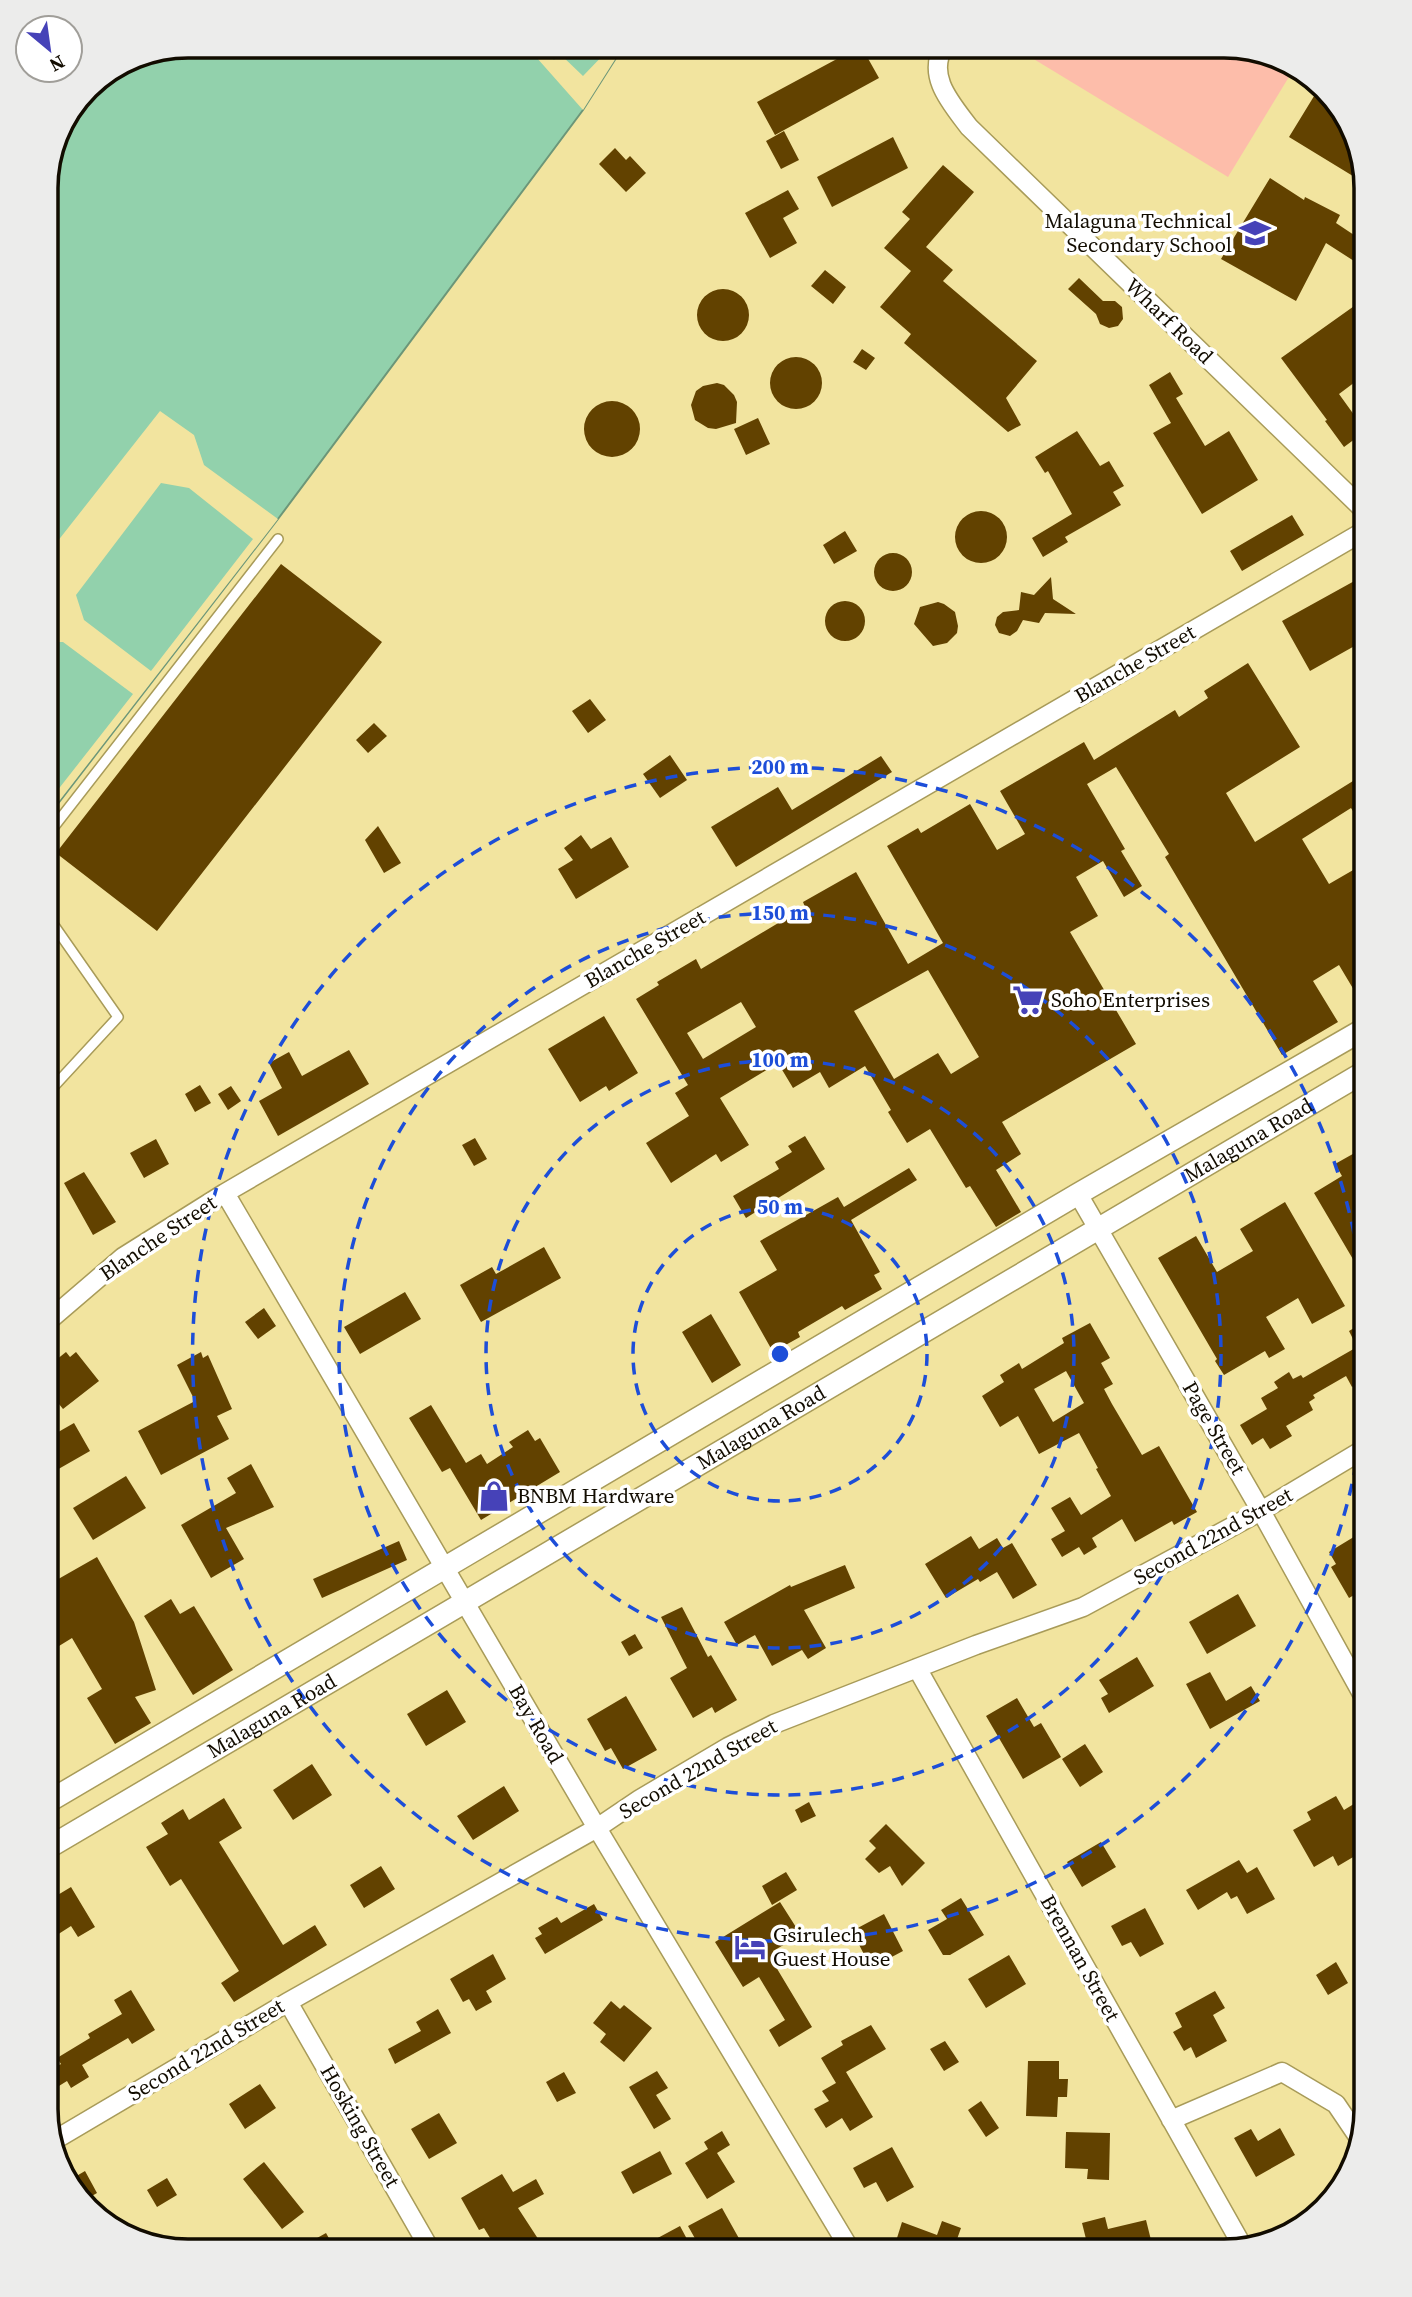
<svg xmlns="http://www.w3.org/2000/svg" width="1412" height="2297" font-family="'Source Serif 4',serif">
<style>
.green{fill:#fdbdaa}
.water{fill:#92d1ac;stroke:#6c9678;stroke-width:2}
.pier{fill:#f2e49f;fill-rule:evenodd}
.building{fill:#624200;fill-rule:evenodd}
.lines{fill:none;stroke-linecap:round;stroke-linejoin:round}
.service-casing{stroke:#a89b59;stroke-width:12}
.minor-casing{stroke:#a89b59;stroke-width:21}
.tertiary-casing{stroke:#a89b59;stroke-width:24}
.service{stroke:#fff;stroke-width:9}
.minor{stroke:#fff;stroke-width:18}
.tertiary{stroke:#fff;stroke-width:21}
.ring{fill:none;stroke:#1d4ed8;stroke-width:3.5;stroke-dasharray:12 9}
.labels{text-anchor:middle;stroke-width:7;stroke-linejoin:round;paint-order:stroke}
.poi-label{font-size:21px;fill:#120c00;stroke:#fff;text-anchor:start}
.street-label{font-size:21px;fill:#120c00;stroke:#fff}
.rim{fill:none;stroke:#120c00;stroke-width:3.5}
.centre{fill:#1d4ed8;stroke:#fff;stroke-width:3.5}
.ring-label{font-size:21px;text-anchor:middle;font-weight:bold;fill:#1d4ed8;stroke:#fff;stroke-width:7;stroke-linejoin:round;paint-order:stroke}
</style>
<rect width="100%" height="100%" fill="#f2e49f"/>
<!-- green -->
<path class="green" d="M1040 46H1234L1295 67 1228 177 1032 58Z"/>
<!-- water -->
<path class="water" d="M187 46H621L616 58 583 110 278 519 46 819V179L56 133 87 87 133 56Z"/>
<!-- pier -->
<path class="pier" d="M519 46H539L554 60 560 54 583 76 609 49 616 58 583 110 529 49 526 52Z
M160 411 194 435 204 465 278 519 46 818V805L133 694 63 642H46V556ZM161 483 189 488 253 539 151 671 84 620 76 595Z"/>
<!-- building -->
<path class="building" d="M861 46 879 78 775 135 757 102Z
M1319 88 1352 124 1366 184 1289 137Z
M784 131 799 160 781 169 766 141Z
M893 137 908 168 832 207 817 177Z
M615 148 626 160 630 156 646 173 626 192 599 164Z
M943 165 974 192 926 247 953 270 943 281 1037 361 1006 398 1021 425 1008 432 904 343 911 334 880 307 911 271 884 248 910 219 902 212Z
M1270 178 1304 200 1305 197 1340 215 1336 223 1366 243 1354 261 1326 243 1296 301 1221 259Z
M788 190 799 209 783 218 797 243 770 258 745 213Z
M825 270 846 287 833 304 811 286Z
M1079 278 1103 301H1115L1122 307 1123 319 1118 326 1109 328 1100 324 1096 314 1068 289Z
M697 315a26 26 0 1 1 52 0a26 26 0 1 1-52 0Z
M1357 304 1367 318V373L1339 394 1357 419 1367 413V430L1344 447 1325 421 1327 420 1281 358Z
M862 349 875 358 866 370 853 362Z
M770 383a26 26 0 1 1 52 0a26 26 0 1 1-52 0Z
M1170 372 1183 394 1176 398 1205 446 1229 431 1258 480 1202 514 1153 433 1171 423 1149 385Z
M717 383 724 385 734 395 737 402 736 423 716 429 708 428 695 420 691 405 696 391 703 386Z
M584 429a28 28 0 1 1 56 0a28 28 0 1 1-56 0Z
M758 418 770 444 746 455 734 429Z
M1077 431 1100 466 1109 461 1124 486 1113 492 1121 505 1065 537 1068 542 1043 557 1032 538 1072 514 1048 471 1045 473 1035 457Z
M955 537a26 26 0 1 1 52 0a26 26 0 1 1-52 0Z
M1292 515 1304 535 1242 571 1230 551Z
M845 531 857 551 834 564 823 545Z
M874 572a19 19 0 1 1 38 0a19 19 0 1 1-38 0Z
M281 564 382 642 157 931 56 853Z
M1367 574V639L1310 671 1282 621Z
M1051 577 1053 599 1076 614 1045 613 1039 623 1023 620 1017 631 1010 636 999 633 995 625 997 617 1003 612 1019 610 1021 592 1034 595Z
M825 621a20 20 0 1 1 40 0a20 20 0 1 1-40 0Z
M938 602 944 604 955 612 958 626 957 633 947 643 933 646 914 624 920 607Z
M1248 663 1300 747 1226 793 1255 842 1361 776 1367 784V833L1351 808 1302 839 1329 884 1367 862V1012L1339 965 1313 981 1338 1022 1282 1055 1165 857 1169 854 1116 767 1087 784 1125 849 1121 851 1142 886 1124 897 1103 861 1076 877 1098 916 1070 932 1136 1044 1002 1122 1021 1154 996 1170 1021 1212 996 1227 970 1186 966 1188 930 1129 907 1143 888 1112 891 1110 865 1066 829 1088 820 1072 793 1088 778 1063 720 1098 749 1145 721 1162 716 1154 671 1183 646 1143 689 1116 675 1093 688 1085 636 999 659 985 657 982 696 959 701 969 805 907 803 902 856 872 908 964 943 943 887 846 918 828 921 833 970 804 997 850 1025 834 1000 791 1084 742 1094 760 1175 710 1179 717 1208 698 1204 691ZM928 970 979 1057 951 1074 938 1053 894 1079 854 1011ZM741 1002 756 1027 703 1059 687 1033Z
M590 699 606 720 588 733 572 711Z
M374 723 387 736 368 753 356 740Z
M670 755 687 780 660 798 643 774Z
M881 756 892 772 736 867 711 827 778 787 792 810Z
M378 826 401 863 384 873 365 840Z
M581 835 591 849 611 837 629 867 576 899 558 869 573 860 564 848Z
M604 1016 638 1073 609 1091 606 1086 580 1102 548 1049Z
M349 1050 369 1084 278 1136 259 1101 282 1088 269 1063 289 1052 302 1076Z
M200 1085 211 1103 195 1112 185 1094Z
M231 1086 241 1101 228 1110 218 1094Z
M805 1136 825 1169 746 1218 733 1196 779 1169 775 1162 792 1152 788 1146Z
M475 1138 487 1159 474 1166 462 1145Z
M156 1139 169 1164 144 1178 130 1153Z
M1367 1146V1283L1314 1193 1342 1176 1335 1164Z
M909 1168 917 1180 851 1220 880 1272 874 1275 882 1289 845 1310 842 1306 798 1332 800 1337 773 1352 739 1292 777 1270 760 1241 838 1197 844 1207Z
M84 1172 116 1222 93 1235 64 1183Z
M1285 1202 1345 1306 1312 1324 1298 1298 1266 1317 1285 1349 1269 1358 1265 1351 1224 1375 1215 1361 1217 1359 1158 1258 1196 1236 1217 1272 1253 1251 1240 1229Z
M544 1247 561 1278 481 1322 460 1285 492 1267 496 1274Z
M405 1292 421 1319 360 1354 344 1327Z
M264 1308 276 1326 258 1339 245 1322Z
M711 1314 741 1365 712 1383 682 1332Z
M1366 1321V1379L1352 1387 1346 1376 1313 1395 1315 1398 1309 1402 1313 1410 1286 1426 1292 1436 1270 1449 1263 1438 1252 1445 1240 1425 1267 1409 1261 1398 1278 1388 1274 1382 1289 1372 1293 1379 1301 1375 1303 1378 1357 1347 1349 1331Z
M1090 1323 1110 1358 1101 1363 1113 1384 1104 1389 1112 1404 1142 1455 1159 1446 1197 1512 1174 1525 1172 1521 1135 1542 1122 1519 1092 1538 1097 1547 1084 1555 1079 1547 1062 1557 1051 1539 1065 1531 1051 1508 1070 1497 1081 1515 1111 1496 1096 1469 1098 1468 1079 1433 1039 1454 1018 1416 1000 1427 982 1396 1004 1382 1000 1375 1019 1363 1022 1369 1064 1343 1062 1338ZM1066 1371 1084 1403 1053 1422 1034 1389Z
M66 1352 70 1357 76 1352 99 1381 63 1409 46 1388 52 1382 46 1374V1368Z
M201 1352 203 1358 208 1355 232 1409 217 1416 229 1439 161 1475 138 1431 195 1401 177 1365Z
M431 1405 466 1463 481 1454 487 1464 513 1447 509 1442 528 1430 535 1441 540 1438 560 1472 481 1520 450 1468 442 1472 409 1418Z
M74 1423 90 1451 55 1471 46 1454V1439Z
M251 1464 274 1507 226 1528 244 1559 211 1578 181 1525 236 1493 227 1478Z
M126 1476 146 1508 93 1540 73 1508Z
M1357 1535 1366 1551V1588L1349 1598 1331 1567 1336 1564 1329 1552Z
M971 1536 979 1549 997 1538 1003 1548 1012 1543 1037 1585 1013 1599 997 1572 980 1582 978 1579 946 1598 925 1564Z
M399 1541 407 1560 322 1598 313 1579Z
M97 1557 134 1622 156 1690 135 1697 151 1723 115 1744 87 1698 102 1689 72 1638 59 1646 46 1623V1586Z
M845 1565 855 1588 804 1610 826 1648 808 1659 802 1650 772 1666 755 1635 737 1645 724 1622 790 1585 791 1587Z
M1238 1594 1256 1626 1207 1654 1189 1622Z
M171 1599 180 1614 194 1606 233 1670 193 1695 144 1616Z
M682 1607 708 1657 711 1655 737 1700 715 1713 712 1707 693 1718 670 1678 687 1668 661 1617Z
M635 1634 643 1648 629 1656 621 1642Z
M1137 1657 1154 1686 1109 1713 1101 1698 1108 1694 1099 1680Z
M1210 1672 1226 1701 1251 1686 1260 1701 1210 1729 1186 1684Z
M447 1690 466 1722 426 1746 407 1714Z
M626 1696 657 1750 623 1769 611 1748 605 1751 587 1719Z
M1017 1698 1034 1727 1041 1723 1061 1757 1023 1779 986 1716Z
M1085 1744 1103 1772 1080 1787 1062 1759Z
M312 1764 332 1795 293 1820 273 1790Z
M504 1786 519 1811 473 1840 457 1816Z
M1336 1796 1344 1810 1362 1799 1366 1808V1835L1359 1839 1365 1850 1338 1866 1333 1856 1314 1867 1293 1830 1311 1820 1307 1812Z
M224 1798 242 1828 219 1842 283 1945 315 1925 327 1945 234 2002 221 1983 239 1971 181 1879 170 1886 146 1847 168 1834 161 1823 183 1809 189 1820Z
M809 1802 816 1816 801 1823 795 1810Z
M886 1824 925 1863 902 1886 890 1866 879 1873 865 1859 876 1848 869 1841Z
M1101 1842 1116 1867 1082 1887 1067 1862Z
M1239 1860 1247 1873 1257 1867 1275 1899 1247 1914 1237 1896 1231 1899 1227 1892 1198 1910 1186 1890Z
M381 1866 395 1889 364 1908 350 1885Z
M786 1872 797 1890 772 1905 762 1886Z
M71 1887 95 1927 78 1937 71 1926 46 1942V1902Z
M961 1898 984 1935 950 1955H943L928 1930 947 1919 941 1910Z
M780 1902 801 1935 773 1951 780 1964 776 1967 812 2027 779 2047 769 2030 785 2020 759 1977 743 1987 715 1942Z
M594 1904 603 1920 545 1954 535 1938 542 1934 538 1928 557 1917 561 1923Z
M1145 1908 1164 1944 1140 1957 1131 1942 1122 1946 1111 1926Z
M884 1914 903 1951 871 1968 852 1931Z
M493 1954 506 1979 486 1991 492 2002 476 2011 469 1999 463 2002 450 1979Z
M1009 1955 1026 1984 986 2008 968 1979Z
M1336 1962 1348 1983 1328 1995 1316 1975Z
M131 1990 155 2030 132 2044 128 2038 82 2065 89 2077 71 2088 67 2081 46 2094V2073L61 2064 57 2058 90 2038 88 2034 122 2014 114 2000Z
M1215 1991 1225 2008 1213 2015 1227 2041 1196 2058 1191 2047 1184 2051 1173 2032 1182 2027 1175 2013Z
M611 2001 620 2009 624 2005 652 2028 624 2062 600 2042 606 2034 593 2023Z
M438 2009 451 2033 395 2064 388 2049 421 2031 416 2022Z
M871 2025 886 2049 846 2072 873 2117 850 2131 842 2118 826 2128 814 2109 829 2101 822 2091 836 2083 821 2058 843 2045 841 2041Z
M945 2041 959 2062 944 2071 930 2049Z
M1028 2061H1059V2079H1068L1067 2097H1058L1057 2117 1026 2116Z
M657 2071 668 2088 656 2095 671 2119 654 2129 629 2087Z
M564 2072 576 2093 557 2102 546 2082Z
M260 2084 276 2108 245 2129 229 2104Z
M981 2101 999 2128 986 2137 968 2110Z
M439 2113 457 2143 429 2159 411 2129Z
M1280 2128 1295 2155 1256 2177 1234 2138 1251 2129 1258 2141Z
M722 2131 730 2145 717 2153 735 2182 707 2199 685 2163 708 2149 704 2142Z
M1066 2132 1110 2133 1109 2180 1087 2179 1088 2169 1065 2168Z
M892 2147 914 2187 887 2202 876 2182 864 2188 853 2168Z
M660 2151 672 2174 633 2194 621 2172Z
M264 2162 304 2212 282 2229 243 2179Z
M85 2171 97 2193 85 2200 68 2181Z
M502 2174 513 2192 536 2179 544 2194 518 2208 546 2251H498L484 2228 479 2230 461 2198Z
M167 2178 177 2195 157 2207 147 2190Z
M722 2208 746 2251H702L688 2226Z
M1105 2217 1108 2229 1146 2220 1153 2248 1138 2251H1089L1082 2223Z
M942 2221 961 2228 956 2242 978 2249 977 2251H919L921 2246 897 2238 902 2222 937 2235Z
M680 2226 688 2241 670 2251H660L654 2240Z
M326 2233 336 2251H294Z"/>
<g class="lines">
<defs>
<path id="service" d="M46 837 278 539
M46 1095 118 1017 46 914"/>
<path id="minor" d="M944 46C926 76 951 103 969 127L1366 512
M225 1193 597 1828 851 2251
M1078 1194 1261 1511 1366 1701
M46 1323 123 1257 225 1193 1366 530
M917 1668 1243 2247
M288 2002 431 2251
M1171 2120 1282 2072 1336 2104 1359 2138
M53 2141 288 2002 597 1828 640 1799 728 1747 774 1724 976 1645 1083 1607 1261 1511 1366 1448"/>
<g id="tertiary">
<path d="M46 1803 1078 1194 1366 1028"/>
<path id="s1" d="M46 1849 1366 1071"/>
</g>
</defs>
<!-- service casing -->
<use href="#service" class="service-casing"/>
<!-- minor casing -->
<use href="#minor" class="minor-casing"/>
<!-- tertiary casing -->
<use href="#tertiary" class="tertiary-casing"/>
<!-- service -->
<use href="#service" class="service"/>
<!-- minor -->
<use href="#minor" class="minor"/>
<!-- tertiary -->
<use href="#tertiary" class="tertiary"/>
</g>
<!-- distance rings -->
<g class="ring">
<circle cx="780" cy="1354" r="147"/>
<circle cx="780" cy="1354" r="294"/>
<circle cx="780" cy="1354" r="441"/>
<path d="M1366 1380A587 587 0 1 1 1366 1328"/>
</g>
<!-- icons -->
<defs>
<symbol id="school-bare" viewBox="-9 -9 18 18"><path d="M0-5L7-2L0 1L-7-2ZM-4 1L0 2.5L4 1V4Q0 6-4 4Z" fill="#4642b8" stroke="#fff" stroke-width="2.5" paint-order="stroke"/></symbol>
<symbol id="supermarket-bare" viewBox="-9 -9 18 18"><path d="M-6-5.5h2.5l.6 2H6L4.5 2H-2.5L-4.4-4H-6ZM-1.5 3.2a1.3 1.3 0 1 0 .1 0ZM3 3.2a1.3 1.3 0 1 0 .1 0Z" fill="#4642b8" stroke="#fff" stroke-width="2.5" paint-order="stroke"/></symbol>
<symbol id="shop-bare" viewBox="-9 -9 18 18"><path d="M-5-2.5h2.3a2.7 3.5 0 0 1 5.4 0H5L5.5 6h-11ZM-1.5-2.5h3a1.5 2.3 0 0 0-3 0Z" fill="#4642b8" stroke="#fff" stroke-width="2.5" paint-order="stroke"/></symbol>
<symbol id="hotel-bare" viewBox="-9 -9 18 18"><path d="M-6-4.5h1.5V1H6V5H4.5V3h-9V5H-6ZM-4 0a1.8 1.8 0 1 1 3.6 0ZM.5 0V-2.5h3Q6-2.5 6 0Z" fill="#4642b8" stroke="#fff" stroke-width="2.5" paint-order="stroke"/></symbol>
</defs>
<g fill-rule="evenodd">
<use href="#school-bare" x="1233" y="211" width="44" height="44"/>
<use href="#supermarket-bare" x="1006" y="978" width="44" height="44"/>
<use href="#shop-bare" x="472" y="1474" width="44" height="44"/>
<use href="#hotel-bare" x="728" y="1925" width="44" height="44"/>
</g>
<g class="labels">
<!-- poi labels -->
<g class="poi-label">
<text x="1232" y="228" text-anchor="end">Malaguna Technical<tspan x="1232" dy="24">Secondary School</tspan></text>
<text x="1051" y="1007">Soho Enterprises</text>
<text x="517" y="1503">BNBM Hardware</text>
<text x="773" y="1942">Gsirulech<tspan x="773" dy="24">Guest House</tspan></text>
</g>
<!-- street labels -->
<g class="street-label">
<text transform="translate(1169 321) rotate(44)" y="7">Wharf Road</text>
<text transform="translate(1135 664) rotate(-30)" y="7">Blanche Street</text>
<text transform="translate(645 949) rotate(-30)" y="7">Blanche Street</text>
<text dy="7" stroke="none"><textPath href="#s1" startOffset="1396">Malaguna Road</textPath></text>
<text transform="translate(158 1238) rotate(-34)" y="7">Blanche Street</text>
<text dy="7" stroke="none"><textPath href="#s1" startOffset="830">Malaguna Road</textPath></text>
<text transform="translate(1214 1428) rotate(60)" y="7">Page Street</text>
<text transform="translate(1213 1536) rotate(-29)" y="7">Second 22nd Street</text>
<text dy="7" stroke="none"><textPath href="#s1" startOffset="262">Malaguna Road</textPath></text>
<text transform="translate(536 1724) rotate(60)" y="7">Bay Road</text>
<text transform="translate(698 1769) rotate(-30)" y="7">Second 22nd Street</text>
<text transform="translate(1080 1958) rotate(61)" y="7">Brennan Street</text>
<text transform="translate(206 2050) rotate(-31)" y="7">Second 22nd Street</text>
<text transform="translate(360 2126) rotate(60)" y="7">Hosking Street</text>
</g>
</g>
<!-- crop -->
<path d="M0 0H1412V2297H0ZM188 58H1224A130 130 0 0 1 1354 188V2109A130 130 0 0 1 1224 2239H188A130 130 0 0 1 58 2109V188A130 130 0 0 1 188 58Z" fill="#ececeb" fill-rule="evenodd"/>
<path class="rim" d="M188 58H1224A130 130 0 0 1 1354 188V2109A130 130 0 0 1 1224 2239H188A130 130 0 0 1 58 2109V188A130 130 0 0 1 188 58Z"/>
<circle cx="780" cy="1354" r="10" class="centre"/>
<g class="ring-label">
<text x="780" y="774">200 m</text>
<text x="780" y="920">150 m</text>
<text x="780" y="1067">100 m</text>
<text x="780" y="1214">50 m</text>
</g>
<!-- north arrow -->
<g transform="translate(49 49) rotate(151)"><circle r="33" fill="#ffffff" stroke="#a09e99" stroke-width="2"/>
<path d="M0-5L12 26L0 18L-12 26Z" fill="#4642b8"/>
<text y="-10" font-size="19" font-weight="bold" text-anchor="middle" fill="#120c00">N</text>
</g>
</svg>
